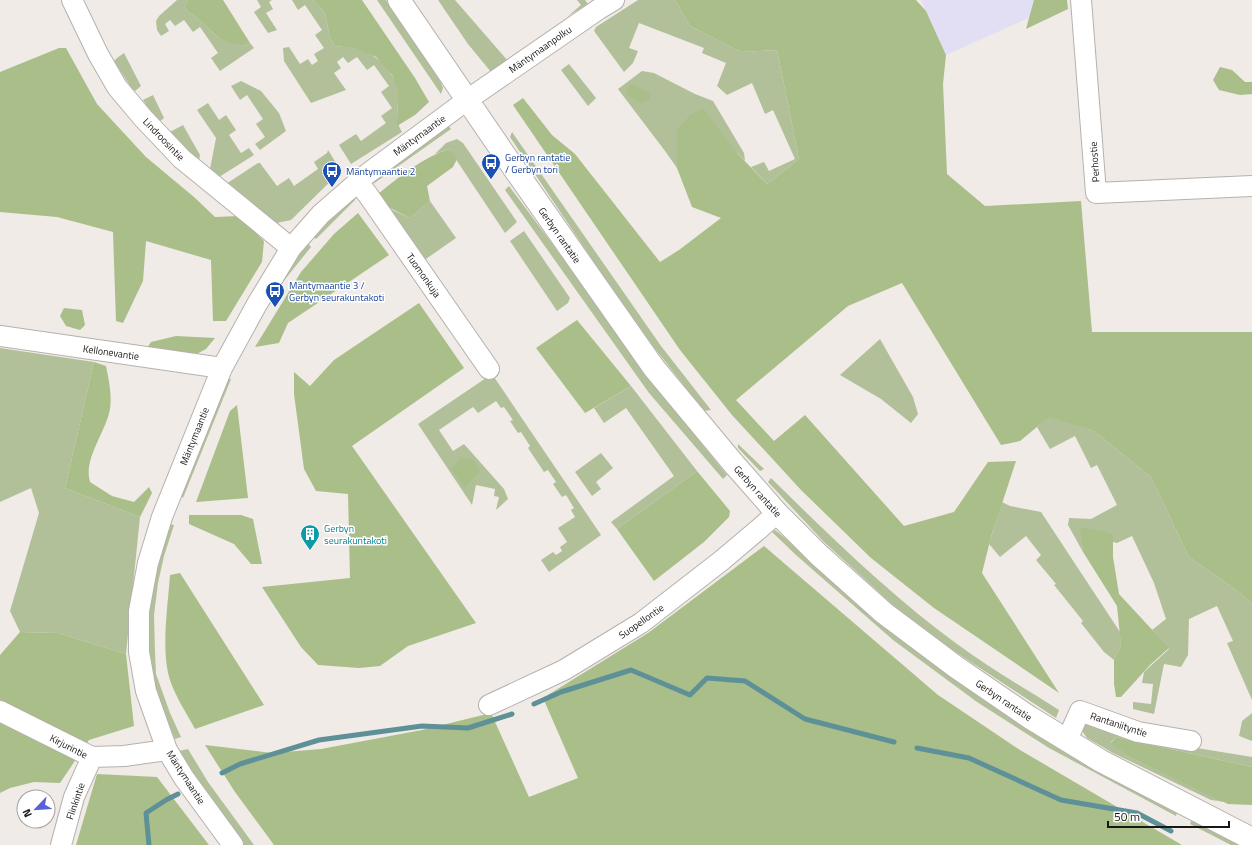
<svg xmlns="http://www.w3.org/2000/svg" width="1252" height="845" font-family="'Titillium Web',sans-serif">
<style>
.industrial{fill:#e2dff5}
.green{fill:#b1c099}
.forest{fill:#a9be89}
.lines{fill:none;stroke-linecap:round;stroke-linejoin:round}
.stream{stroke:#5e9098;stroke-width:5}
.minor-casing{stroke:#b6b1ad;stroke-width:22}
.major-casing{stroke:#b6b1ad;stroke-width:24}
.minor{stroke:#fff;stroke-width:20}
.major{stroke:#fff;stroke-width:22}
.labels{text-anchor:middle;stroke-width:3;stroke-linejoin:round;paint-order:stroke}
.street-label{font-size:10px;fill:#191715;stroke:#fff}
.transit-label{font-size:10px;fill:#164399;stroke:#fff;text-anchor:start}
.culture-label{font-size:10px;fill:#0d838f;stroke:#fff;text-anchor:start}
</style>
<rect width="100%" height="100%" fill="#f0ebe6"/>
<!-- industrial -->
<path class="industrial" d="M921 0H1034L1040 13 946 55Z"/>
<!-- green -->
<path class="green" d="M177 0H188L185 5 187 11 196 17 219 38 244 46 250 43 254 48 220 71 211 58 218 53 200 27 193 32 184 20 175 26 170 20 165 24 169 31 161 36 157 30 156 21 159 16Z
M257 0H272L269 2 273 9 266 13 277 30 268 33 254 12 261 7Z
M292 0H313L325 13 330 38 335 46C341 47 348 46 354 48 375 52 395 71 398 93 399 107 394 120 402 132L351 164 339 145 356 134 361 141 386 123 381 116 392 108 381 92 389 86 374 65 367 70 357 57 348 63 343 57 337 62 341 68 334 73 346 90 311 103 284 61 283 48 289 47 300 64 308 59 312 65 318 61 314 54 324 48 315 35 322 30 305 5 298 10Z
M377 0H386L439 78 443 88 441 94Z
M438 0H455L508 61 491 72 468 44Z
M577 0H585L588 4 568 16 581 5Z
M638 0H675L690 26 741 52 777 50 799 159 767 184 751 167 764 162 769 171 795 159 773 110 765 114 752 83 727 95 717 86 726 63 702 53 704 48 639 23 629 48 638 51 633 63 624 72 594 31 596 27Z
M124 53 141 86 135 91 132 89 114 61 117 58Z
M569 64 596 98 588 106 561 70Z
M642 71 654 73 695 94 713 101 744 153 745 161 737 153 677 130V168L665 151 618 89Z
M241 81 261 91 279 113 286 131 260 150 255 144 265 137 256 124 263 119 247 95 240 100 231 86Z
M153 95 164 118 159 122 150 111 143 100Z
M208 103 219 120 226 115 236 130 229 135 241 153 249 148 254 155 219 177 210 169 216 138 197 110Z
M447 124 451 129 373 184 376 175Z
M183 125 200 155 199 160 176 140 170 132Z
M512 132 661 346 711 410 704 411 653 346 610 286 510 137Z
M457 139 463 143 517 222 505 233 449 149 435 154 446 143Z
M328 150 341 171 291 220 277 223 226 184 258 163H260L277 186 289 178 294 186 318 169 314 162 327 153Z
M509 186 548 238 658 390 727 475 723 479 649 393 505 190Z
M356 199 316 239 312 236 346 201Z
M430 201 456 238 423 261 386 207 410 218Z
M524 231 570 298 568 303 557 311 510 241Z
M307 242 311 247 282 283V276Z
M880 339 913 397 918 414 911 423 881 399 840 375Z
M0 348 94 362 65 488 140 517 126 654 58 633 20 632 10 611 39 513 31 488 0 502Z
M492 374 601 535 549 572 541 560 553 552 556 555 562 551 560 547 567 542 558 528 575 517 571 510 574 508 566 495 562 497 553 484 556 482 548 470 544 472 528 448 530 446 521 432 518 433 510 421 513 420 504 407 501 408 496 401 478 413 473 407 439 430 453 451 464 444 504 489 508 499 496 510 499 497 494 496 495 489 476 485 472 505 418 424Z
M226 378 231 379 183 498 179 494Z
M631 386 697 471 617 529 611 522 674 476 626 408 604 423 594 408Z
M1049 416 1094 431 1151 477 1189 557 1239 592 1252 604V700L1227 643 1233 641 1217 606 1189 619 1188 655 1181 667 1164 664 1154 714 1133 709V702L1151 704 1153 684 1142 683 1144 672 1169 649 1152 630 1166 619 1154 583 1132 536 1117 543 1113 542 1112 533 1081 528 1083 552 1068 525 1069 518 1091 519 1117 505 1097 465 1091 468 1075 436 1050 449 1037 427Z
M738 444 764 469 760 471 738 448Z
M601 453 613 468 596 482 601 489 592 496 575 472Z
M771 478C830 536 890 595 957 644 989 668 1025 688 1059 710L1056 718 951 649 894 606 824 542 768 482Z
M1002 502 1010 506 1041 512 1120 632 1121 646 1114 660 1104 652 1081 623 1083 621 1054 585 1056 584 1036 560 1041 555 1026 536 1000 557 989 544Z
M169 524 174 525 164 556 158 583 154 615 155 652 156 674 170 713 181 737 175 739 163 713 152 674 149 650 148 614 160 555Z
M775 530 804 553 1178 810 1176 816 1049 748 977 702 893 640 796 555 772 532Z
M1252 713V741L1239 736 1242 721Z
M1085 724H1091L1154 741 1252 757V767L1116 737 1111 742 1127 756 1226 802 1211 800 1113 753 1087 738 1082 731Z
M188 749 208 782 254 845H241L200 787 179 751Z
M1192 819 1241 845H1231L1190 824Z"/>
<!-- forest -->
<path class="forest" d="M188 0H223L250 43 244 46 228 42 219 38 196 17 187 11 185 5Z
M313 0H362L415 78 429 102 415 115 397 126 398 93 392 75 376 57 354 48 335 46 330 38 325 13Z
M675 0H916L926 11 946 55 943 84 947 174 985 206 1081 201 1092 332H1252V604L1239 592 1189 557 1151 477 1094 431 1049 417 1020 441 1001 445 902 283 848 306 736 400 774 441 805 415 904 526 954 512 988 462 1016 461 991 537 982 573 1059 693 934 608 871 558 801 490 732 415 680 350 513 105 523 98 552 135 575 154 660 262 679 250 721 218 692 207 677 168V130L690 115 703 108 737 153 767 184 799 159 777 50 741 52 690 26Z
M1034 0H1067L1068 9 1026 29Z
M59 48H66L97 104 146 157 194 197 215 217 239 216 264 241 262 262 226 321H213L211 260 146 241 143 281 123 323 116 321 113 232 57 217 0 212V72Z
M1220 67 1232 70 1245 82H1252V94L1240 95 1219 90 1213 80Z
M630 84 641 88 651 94 649 100 640 103 626 94Z
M449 149 457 159 453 167 427 186 430 201 410 218 386 206 378 194C400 176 422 158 449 149Z
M358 213 389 255 288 323 279 343 255 347 301 272 334 234Z
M419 303 464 368 352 446 476 623 408 646 380 666 359 668 318 665 301 647 262 587 350 578 348 494 316 491 304 469 294 394V372L310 386 334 360Z
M64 308 82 310 85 325 80 330 66 326 60 316Z
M577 320 631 386 585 413 536 348Z
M176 336 215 338 206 349 191 357 147 348 151 342Z
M94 362 106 366C109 381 112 394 110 409 106 432 83 459 90 482L112 496 134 502 149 487 152 493 140 517 65 488Z
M237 405 248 498 196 502 230 411Z
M461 458 473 460 480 471 465 488 451 469Z
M697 471 730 511 729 517 704 542 654 581 617 529Z
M189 515H241L253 519 262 564H251L234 544 189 524Z
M1080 527 1113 533V557L1119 594 1169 648 1150 665 1121 697H1116L1114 684V660L1121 646 1117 606 1083 552Z
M764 546 938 695 1020 750 1182 845H274L235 792 205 745 272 753 321 749 422 730 491 713 529 797 578 778 543 698 648 633Z
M180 573 264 705 195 729C187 714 177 699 171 683 160 653 168 606 170 575Z
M20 632 58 633 126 654 134 726 89 740 60 783 34 782 10 788 0 793V655Z
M1116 737 1252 767V805L1228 804 1127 756 1111 743Z
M97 774 157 777 209 845H76Z"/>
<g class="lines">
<!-- stream -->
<path class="stream" d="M534 704 561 692 631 670 690 695 707 678 745 681 805 719 894 742
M917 748 969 758 1061 800 1137 813 1171 831
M222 773 240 764 319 740 422 726 468 728 512 714
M149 845 146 813 166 800 178 794"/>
<defs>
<path id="minor" d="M72 0 98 54 117 87 143 118 182 159 291 248
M1081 0 1096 193 1252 186
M357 181 368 195 489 369
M0 336 222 368
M489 705 564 670 641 623 721 561 759 529 777 513
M0 711 92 757 124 756 167 750
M1067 740 1080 711 1138 732 1191 741
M61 845 74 797 92 757
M233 845 184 778 167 750 146 691 139 652V611L148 563 162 517 222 368 257 304 291 248 321 214 367 174 467 100 599 9 614 0"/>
<path id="major" d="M399 0 513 167 654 368 733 463 777 513 819 555 884 613 956 667 1029 717 1101 761 1252 839"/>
</defs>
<!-- minor casing -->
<use href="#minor" class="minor-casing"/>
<!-- major casing -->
<use href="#major" class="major-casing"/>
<!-- minor -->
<use href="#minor" class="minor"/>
<!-- major -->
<use href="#major" class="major"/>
</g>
<!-- icons -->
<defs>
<symbol id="bus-pin" viewBox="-11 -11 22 30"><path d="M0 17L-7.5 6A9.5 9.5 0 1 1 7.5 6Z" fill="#1a4fb4" stroke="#fff"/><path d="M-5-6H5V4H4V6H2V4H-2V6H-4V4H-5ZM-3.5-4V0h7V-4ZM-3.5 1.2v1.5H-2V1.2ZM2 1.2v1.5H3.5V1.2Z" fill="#fff"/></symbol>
<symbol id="building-pin" viewBox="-11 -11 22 30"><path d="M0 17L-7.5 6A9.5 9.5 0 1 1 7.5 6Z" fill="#0f9aa8" stroke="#fff"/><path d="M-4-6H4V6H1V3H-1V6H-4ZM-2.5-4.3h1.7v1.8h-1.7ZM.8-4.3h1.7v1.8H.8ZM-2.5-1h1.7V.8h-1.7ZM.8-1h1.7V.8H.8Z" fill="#fff"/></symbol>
</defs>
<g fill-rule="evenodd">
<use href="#bus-pin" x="480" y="152" width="22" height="30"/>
<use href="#bus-pin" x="321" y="160" width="22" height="30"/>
<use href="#bus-pin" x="264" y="280" width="22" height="30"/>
<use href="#building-pin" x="299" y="523" width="22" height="30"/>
</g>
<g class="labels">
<!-- street labels -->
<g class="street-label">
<text transform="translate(540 49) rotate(-35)" y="4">Mäntymaanpolku</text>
<text transform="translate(419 135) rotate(-36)" y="4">Mäntymaantie</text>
<text transform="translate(164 139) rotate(46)" y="4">Lindroosintie</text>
<text transform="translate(1094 162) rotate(-94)" y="4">Perhostie</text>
<text transform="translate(560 235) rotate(55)" y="4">Gerbyn rantatie</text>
<text transform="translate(424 275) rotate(55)" y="4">Tuomonkuja</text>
<text transform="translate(111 352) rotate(8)" y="4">Kellonevantie</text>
<text transform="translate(194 436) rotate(-68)" y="4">Mäntymaantie</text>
<text transform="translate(758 491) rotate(48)" y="4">Gerbyn rantatie</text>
<text transform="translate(641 621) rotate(-35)" y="4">Suopellontie</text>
<text transform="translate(1004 700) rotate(34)" y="4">Gerbyn rantatie</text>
<text transform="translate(1119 724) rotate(18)" y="4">Rantaniityntie</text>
<text transform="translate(69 746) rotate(27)" y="4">Kirjurintie</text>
<text transform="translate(186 777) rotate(57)" y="4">Mäntymaantie</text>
<text transform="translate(75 801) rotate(-71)" y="4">Flinkintie</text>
</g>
<!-- transit labels -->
<g class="transit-label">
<text x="505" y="161">Gerbyn rantatie<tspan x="505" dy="12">/ Gerbyn tori</tspan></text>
<text x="346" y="175">Mäntymaantie 2</text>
<text x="289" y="289">Mäntymaantie 3 /<tspan x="289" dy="12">Gerbyn seurakuntakoti</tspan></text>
</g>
<!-- culture labels -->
<g class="culture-label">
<text x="324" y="532">Gerbyn<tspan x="324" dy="12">seurakuntakoti</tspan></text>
</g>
</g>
<!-- north arrow -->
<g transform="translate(36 809) rotate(245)"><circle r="19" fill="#ffffff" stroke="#a3a2a1"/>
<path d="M0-3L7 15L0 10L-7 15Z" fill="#5961d8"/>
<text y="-6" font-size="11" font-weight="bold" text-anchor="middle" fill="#191715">N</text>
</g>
<!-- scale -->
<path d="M1108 821v6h121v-6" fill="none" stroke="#191715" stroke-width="2"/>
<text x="1114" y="821" font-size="12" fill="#191715" stroke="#ffffff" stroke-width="3" paint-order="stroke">50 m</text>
</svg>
